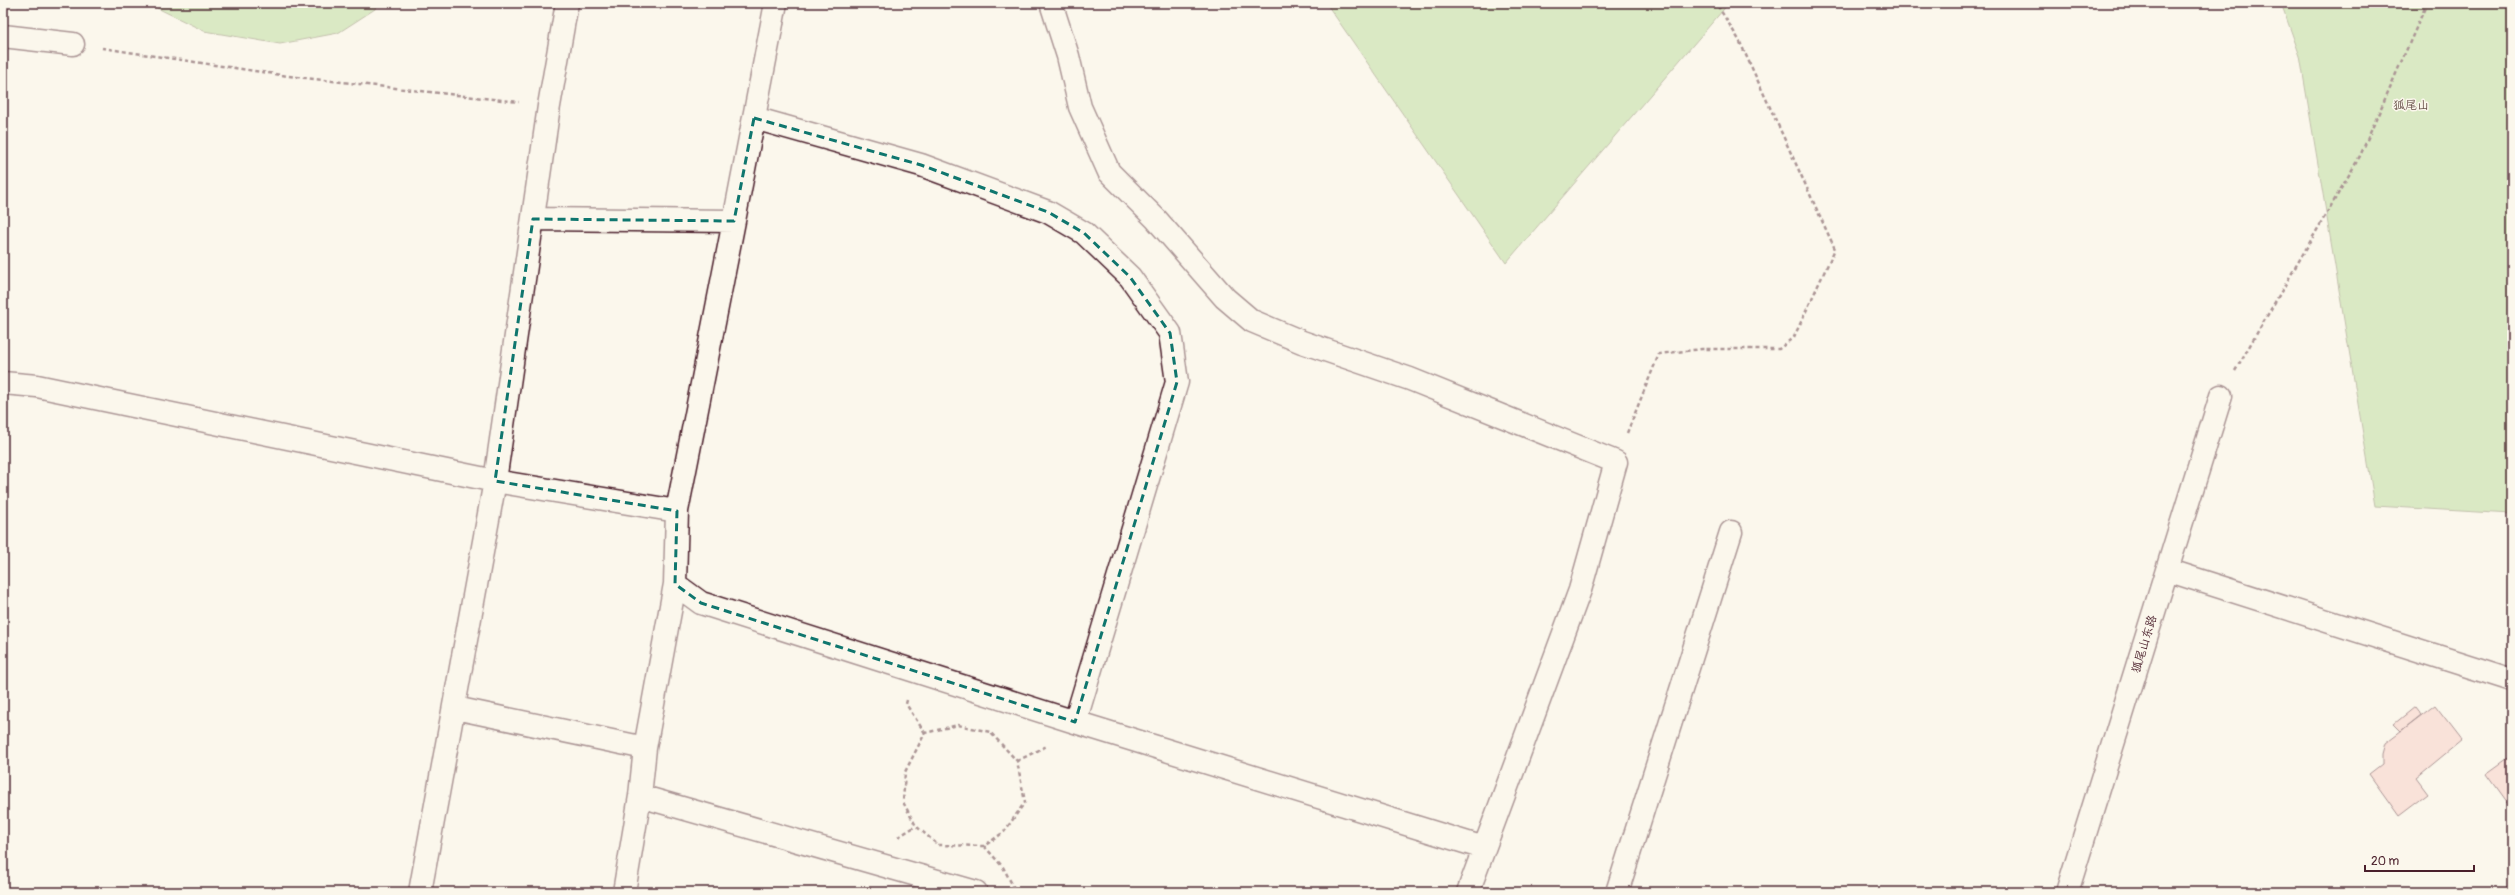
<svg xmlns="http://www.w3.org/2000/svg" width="2515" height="895" font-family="Pangolin,'LXGW WenKai TC',sans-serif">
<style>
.green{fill:#b2d893;stroke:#7e7c5f}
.building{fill:#f7c7c1;stroke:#4a1f2b}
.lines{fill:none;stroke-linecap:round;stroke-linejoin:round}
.street-casing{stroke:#4a1f2b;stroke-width:25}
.path{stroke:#4a1f2b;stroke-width:2.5;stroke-dasharray:4 3;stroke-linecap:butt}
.street{stroke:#fbf7ec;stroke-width:22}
.marked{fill:none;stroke:#0f766e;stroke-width:3;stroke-dasharray:8 5;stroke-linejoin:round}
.labels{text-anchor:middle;stroke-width:3;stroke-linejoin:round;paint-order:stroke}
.park-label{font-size:12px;fill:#644d45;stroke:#fbf7ec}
.street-label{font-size:12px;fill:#4a1f2b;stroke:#fbf7ec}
</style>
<rect width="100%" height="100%" fill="#fbf7ec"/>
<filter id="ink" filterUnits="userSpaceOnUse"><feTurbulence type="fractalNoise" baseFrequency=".025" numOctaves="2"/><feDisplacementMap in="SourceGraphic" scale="8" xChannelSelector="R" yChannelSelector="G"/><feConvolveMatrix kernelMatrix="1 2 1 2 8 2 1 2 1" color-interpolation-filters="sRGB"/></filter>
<g filter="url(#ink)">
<!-- green -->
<path class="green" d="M147 3H378L375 9 338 33 280 44 204 31Z
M1326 3H1729L1506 263Z
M2281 3H2512V514L2375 506 2300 56Z"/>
<!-- building -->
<path class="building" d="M2435 705 2462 740 2416 778 2428 794 2399 816 2369 774 2382 764V754L2385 743Z
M2415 707 2421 715 2401 731 2394 724Z
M2511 756 2512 757V810L2486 774Z"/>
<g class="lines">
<defs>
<path id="street" d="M1051 3 1068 56 1080 107 1109 172 1156 219 1225 298 1252 321 1302 342 1410 379 1616 462 1580 590 1468 892
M3 36 73 44
M754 118 921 165 1048 212 1084 233 1130 277 1170 333 1177 382 1075 722
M533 219 734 221 776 3
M3 383 37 386 495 481 677 511
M2167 570 2512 680
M675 584 701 603 1075 722 1484 848
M455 708 645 748
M640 796 976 892
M420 892 495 481 549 106 567 3
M624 892 640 796 645 748 675 584 677 511 734 221
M1617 892 1731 532
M2067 892 2221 396"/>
</defs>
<!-- street casing -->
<use href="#street" class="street-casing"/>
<!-- path -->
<path class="path" d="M102 48 288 76 519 102
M2235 371 2360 156 2427 3
M1627 433 1659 354 1702 349H1779L1794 337 1835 249 1739 40 1716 3
M907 700 906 704 925 733
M958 725 990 732 1017 761 1025 802 1004 832 984 846 938 845 916 826 903 802 905 772 925 733Z
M1017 761 1047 746
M898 837 916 826
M984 846 1003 867 1016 892"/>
<!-- street -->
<use href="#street" class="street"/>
</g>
</g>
<!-- marked area -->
<path d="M0 0H2515V895H0ZM754 118 921 165 1048 212 1084 233 1130 277 1170 333 1177 382 1075 722 701 603 675 584 677 511 495 481 533 219 734 221Z" fill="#fbf7ec" fill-opacity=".55" fill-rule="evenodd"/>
<path class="marked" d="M754 118 921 165 1048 212 1084 233 1130 277 1170 333 1177 382 1075 722 701 603 675 584 677 511 495 481 533 219 734 221Z"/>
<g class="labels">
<!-- park labels -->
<g class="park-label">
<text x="2411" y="109">狐尾山</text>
</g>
<!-- street labels -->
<g class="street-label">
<text transform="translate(2144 644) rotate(-73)" y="4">狐尾山东路</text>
</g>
</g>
<!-- margin -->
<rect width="2515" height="895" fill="none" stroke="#fbf7ec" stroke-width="16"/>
<rect x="8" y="8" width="2499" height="879" fill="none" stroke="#4a1f2b" stroke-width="1.5" filter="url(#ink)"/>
<!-- scale -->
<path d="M2365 865v6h109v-6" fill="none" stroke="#4a1f2b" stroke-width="2"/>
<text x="2371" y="865" font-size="12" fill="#4a1f2b" stroke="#fbf7ec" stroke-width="3" paint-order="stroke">20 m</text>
</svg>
